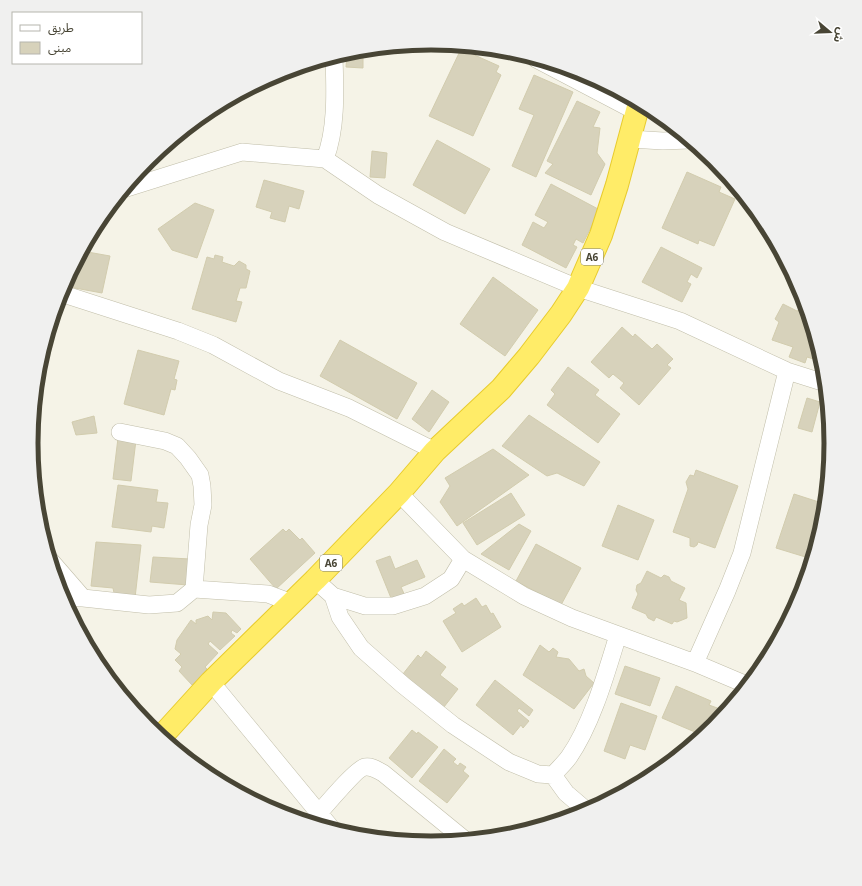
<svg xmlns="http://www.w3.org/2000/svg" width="862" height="886" font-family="'Noto Sans','Noto Sans Arabic',sans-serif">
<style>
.building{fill:#d7d2bb;stroke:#d2ccae}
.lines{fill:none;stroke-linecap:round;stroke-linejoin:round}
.minor-casing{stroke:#c1bea9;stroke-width:18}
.highway-casing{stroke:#e8cb2d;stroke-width:24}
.minor{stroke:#fff;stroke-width:17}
.highway{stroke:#ffec68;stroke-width:22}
.labels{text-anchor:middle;stroke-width:3;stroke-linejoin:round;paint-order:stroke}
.shield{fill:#fff;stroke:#7f7d72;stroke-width:1}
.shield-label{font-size:10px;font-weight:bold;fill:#484535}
.rim{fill:none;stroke:#484535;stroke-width:5}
</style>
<rect width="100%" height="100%" fill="#f5f3e7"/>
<!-- building -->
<path class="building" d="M461 49 499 66 496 72 501 75 473 136 429 116Z
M353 51H363V68L346 67 347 53Z
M534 75 573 92 536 177 512 166 534 115 519 109Z
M577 101 600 112 593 127 600 128 597 153 605 164 591 195 545 173 553 164 547 161Z
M437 140 490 169 465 214 413 185Z
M372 151 387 153 385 178 370 177Z
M687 172 721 187 719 192 735 199 714 246 699 240 698 244 662 228Z
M264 180 304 191 299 209 289 206 285 222 270 218 272 212 256 207Z
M551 184 600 210 583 243 576 239 573 245 577 247 566 268 522 245 533 222 544 228 548 222 535 215Z
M195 203 214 210 197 258 172 250 158 229Z
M661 247 702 268 697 278 691 274 687 282 691 284 682 302 642 282Z
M82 251 110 256 102 293 64 286Z
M215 255 223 257 222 262 234 266 239 261 246 265V269L250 271 246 288H240L236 301 242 302 236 322 192 309 207 257 214 259Z
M493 277 538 310 505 356 460 324Z
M783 304 797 311 801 309 807 311 806 315 809 316 820 353 817 360 807 357 805 363 789 357 793 347 772 340 779 322 775 319Z
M622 327 633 337 635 334 652 349 657 344 673 359 667 365 671 368 639 405 620 388 624 383 613 374 609 378 591 362Z
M340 340 417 383 397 419 320 376Z
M138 350 179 361 174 379 177 380 175 390 171 389 164 415 124 404Z
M568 367 599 390 595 395 620 414 598 443 547 405 555 394 551 390Z
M432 390 449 402 429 432 412 419Z
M807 398 820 402 812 432 798 428Z
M529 415 600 462 584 486 557 473 547 476 502 446Z
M94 416 97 433 76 435 72 422Z
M118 438 136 440 131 481 113 479Z
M493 449 529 475 457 526 440 502 450 486 445 478Z
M696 470 738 486 715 548 698 542 697 545 694 547 690 546V538L673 532 688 489 686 482 690 475 694 476Z
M118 485 158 490 156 502 168 503 164 528 152 526 151 532 112 527Z
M511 493 525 515 477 545 463 523Z
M794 494 825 504 823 521 812 559 776 548Z
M618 505 654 520 638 560 602 546Z
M519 524 531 531 509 570 481 554Z
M283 529 286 532 289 529 300 540 302 538 315 553 276 589 250 559Z
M96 542 141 545 135 598 114 593 113 588 91 586Z
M536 544 581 568 561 605 516 581Z
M390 556 395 569 417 560 425 577 401 587 406 598 393 603 376 561Z
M153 557 190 559 188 585 150 582Z
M647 571 661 578 664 575 669 577 671 581 685 588 679 600 686 603 687 618 677 622 674 621 672 624 656 617 654 621 648 618 646 614 632 608 638 594 636 590 637 585 641 583Z
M476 598 482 607 486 605 491 614 493 613 501 627 462 652 443 621 456 613 453 609 462 603 464 606Z
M213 612 226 613 241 629 237 633 232 630 231 633 235 636 220 650 210 641 208 644 218 653 205 667 207 669 192 685 179 671 182 667 175 660 181 654 175 649 177 640 191 620 196 624V620L208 616 212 620Z
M89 636 95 648 91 650 84 639Z
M540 645 549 652 553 648 558 652 556 657 569 659 579 671 584 669 586 676 594 683 574 709 523 675Z
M426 651 446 667 440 675 458 689 440 712 399 679 418 655 421 658Z
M625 666 660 678 650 706 615 694Z
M495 680 533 710 529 716 519 708 517 711 529 721 523 728 521 725 513 735 476 705Z
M676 686 711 701 709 705 720 709 715 722 708 719 702 735 662 718Z
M621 703 657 716 645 750 630 745 625 759 604 751Z
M412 730 417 734 418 732 438 747 412 778 389 758Z
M444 749 456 759 453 762 458 766 460 763 466 767 463 771 469 776 447 803 419 781Z"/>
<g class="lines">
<defs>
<path id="minor" d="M334 57C335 89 337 128 325 159L378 195 445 232 578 288 680 321 787 371 825 383
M536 59 637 112
M630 139 663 141 689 140
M124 189 242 152 325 159
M60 293 178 331 213 345 279 381 349 408 435 451
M120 432 165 441 177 446 188 458 200 475 202 486 203 505 199 525 194 589
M399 493 463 559 524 596 572 618 695 663 747 685
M50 560 83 598
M315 580 333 596 340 617 361 648 403 685 453 725 509 762 538 774 553 775 566 793 587 811
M333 596 365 606H393L425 596 451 579 463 559
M62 597 83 598 149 605 177 603 194 589 268 594 292 603
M695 663 727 591 742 553 787 371
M211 682 332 829
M553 775C558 769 564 764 569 757 592 724 606 674 618 635
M318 814C326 805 357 768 365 767 372 766 377 770 383 773L465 840"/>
<path id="highway" d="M161 737 211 682 315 580 399 493 435 451 501 389 529 356 561 314 578 288 601 235 617 185 639 103"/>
</defs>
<!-- minor casing -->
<use href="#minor" class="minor-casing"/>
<!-- highway casing -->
<use href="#highway" class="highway-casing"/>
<!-- minor -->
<use href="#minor" class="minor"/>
<!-- highway -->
<use href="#highway" class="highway"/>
</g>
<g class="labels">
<!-- shield labels -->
<g class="shield">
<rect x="581" y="249" width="22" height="16" rx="3"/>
<rect x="320" y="555" width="22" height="16" rx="3"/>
</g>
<g class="shield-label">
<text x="592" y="261">A6</text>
<text x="331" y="567">A6</text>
</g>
</g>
<!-- crop -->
<path d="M0 0H862V886H0ZM38 443a393 393 0 1 1 786 0a393 393 0 1 1-786 0Z" fill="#f0f0ef" fill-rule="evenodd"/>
<path class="rim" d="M38 443a393 393 0 1 1 786 0a393 393 0 1 1-786 0Z"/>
<!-- legend -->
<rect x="12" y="12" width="130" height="52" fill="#ffffff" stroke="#b6b5ae"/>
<rect x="20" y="25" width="20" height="6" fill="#ffffff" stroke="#b6b5ae"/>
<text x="48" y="32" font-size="12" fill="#484535">طريق</text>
<rect x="20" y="42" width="20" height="12" fill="#d7d2bb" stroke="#b6b5ae"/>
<text x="48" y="52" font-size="12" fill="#484535">مبنى</text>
<!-- north arrow -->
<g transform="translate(830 32) rotate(109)" stroke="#ffffff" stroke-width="3" paint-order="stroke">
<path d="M0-3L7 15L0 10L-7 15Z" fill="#484535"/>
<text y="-6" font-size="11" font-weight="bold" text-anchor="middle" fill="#484535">ش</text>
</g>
</svg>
